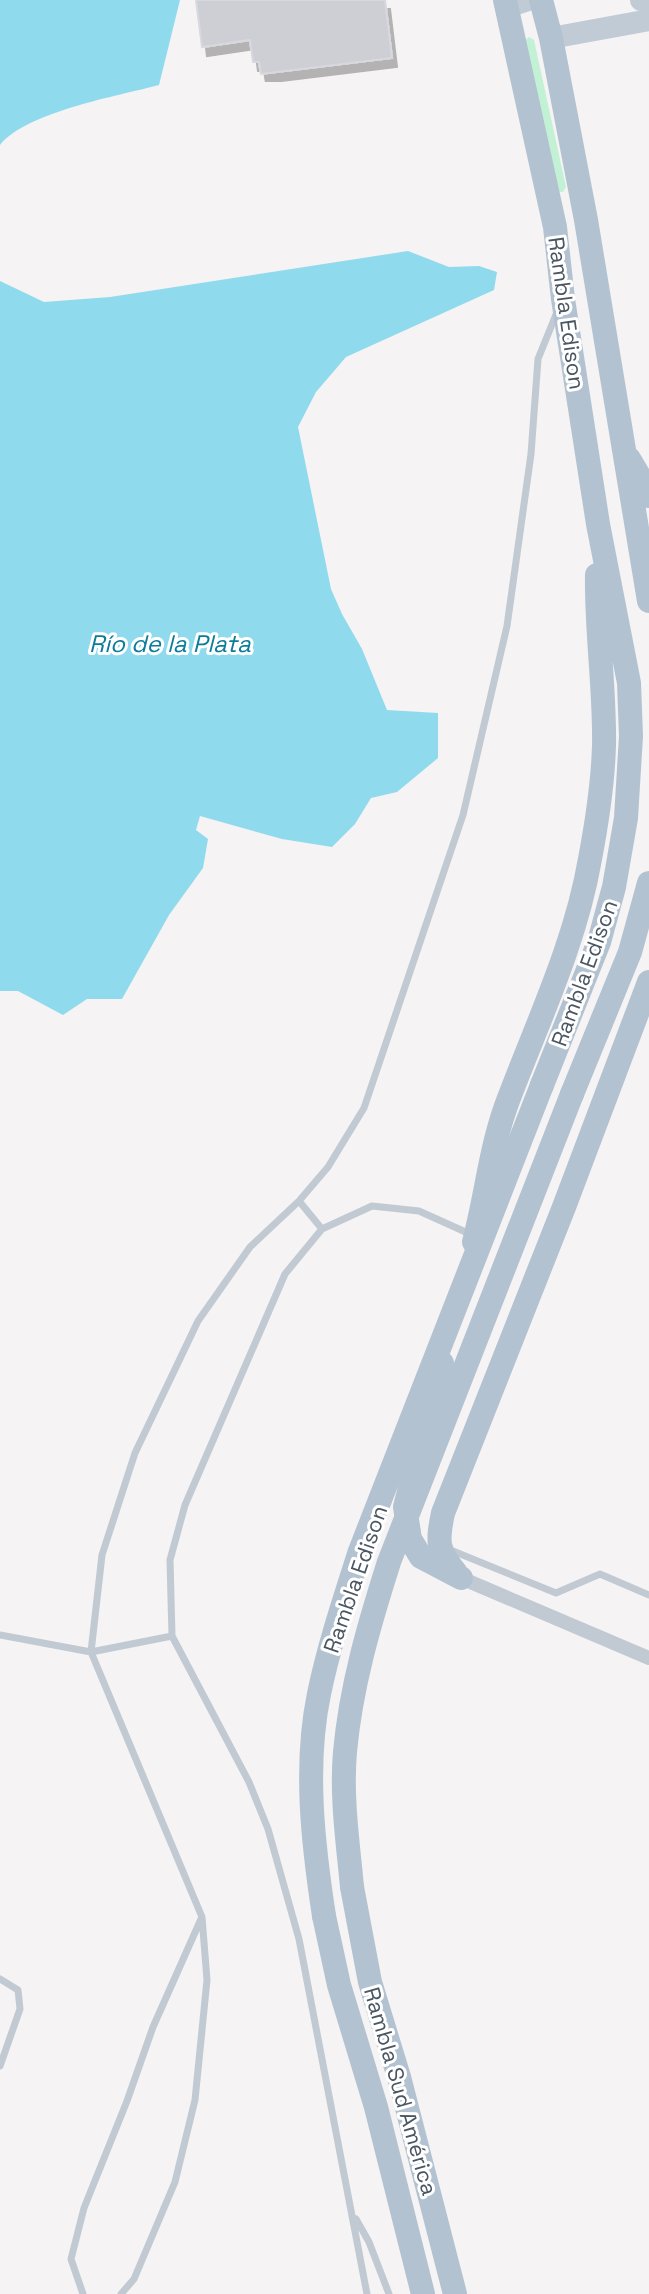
<svg xmlns="http://www.w3.org/2000/svg" width="649" height="2294" font-family="'Space Grotesk',sans-serif">
<style>
.green{fill:#c3f1d5}
.water{fill:#90daee}
.building{fill:#cdcfd5;stroke:#d7d9de;stroke-width:2;filter:url(#shadow)}
.lines{fill:none;stroke-linecap:round;stroke-linejoin:round}
.lane{stroke:#c1cad2;stroke-width:7}
.street{stroke:#c1cad2;stroke-width:14}
.secondary{stroke:#c1cbd6;stroke-width:22}
.primary{stroke:#b3c2d1;stroke-width:24}
.primary-bridge{stroke:#b3c2d1;stroke-width:24}
.labels{text-anchor:middle;stroke-width:6;stroke-linejoin:round;paint-order:stroke}
.street-label{font-size:22px;fill:#4a5661;stroke:#fff}
.water-label{font-size:24px;font-style:italic;fill:#0c7c9b;stroke:#fff}
</style>
<defs>
<filter id="shadow"><feDropShadow dx="5" dy="9" stdDeviation="0" flood-color="#0004"/></filter>
</defs>
<rect width="100%" height="100%" fill="#f5f3f3"/>
<!-- green -->
<path class="green" d="M529 37 534 40 566 187 563 192H559L525 40Z"/>
<!-- water -->
<path class="water" d="M0 0H180L159 85C118 96 26 112 0 145Z
M408 251 449 267 479 266 497 272 494 290 346 357 316 392 298 427 331 589 342 614 362 649 387 710 438 713V758L397 792 371 798 355 824 332 847 282 839 200 816 196 830 208 839 203 868 169 915 122 999H87L63 1015 18 991H0V281L44 302 110 297Z"/>
<!-- building -->
<path class="building" d="M196 0H385L392 58 261 74 259 62H253L250 40 202 47Z"/>
<g class="lines">
<!-- lane -->
<path class="lane" d="M299 1201 322 1229
M448 1549 556 1593 600 1574 649 1595
M0 1635 91 1652 172 1636
M0 1979 18 1990 20 2009 0 2066
M356 2219 369 2242 389 2294
M83 2294 71 2259 84 2208 127 2101 153 2027 201 1919
M121 2294 134 2279 175 2182 195 2100 207 1980 202 1917 91 1652 102 1555 135 1453 198 1321 250 1247 299 1201 328 1167 364 1108 463 815 507 626 531 454 538 359 557 312
M367 2294 299 1939 268 1829 249 1782 172 1636 170 1560 185 1505 285 1274 322 1229 372 1206 419 1211 470 1234"/>
<!-- street -->
<path class="street" d="M461 1578 649 1658"/>
<!-- secondary -->
<path class="secondary" d="M641 0 649 1
M507 7 528 0
M551 38 649 20"/>
<!-- primary -->
<path class="primary" d="M505 0 555 227 563 299 598 524 629 683 631 736 626 818 614 887 599 942 542 1085
M541 0 551 38 586 220 649 601
M629 459 647 489 649 496
M572 1094 630 952 649 883
M474 1242C486 1197 490 1151 506 1106 536 1025 575 946 590 859 597 822 603 783 604 745 605 688 596 631 597 575
M442 1363 405 1507 410 1539 421 1557 461 1578
M456 1573C437 1550 437 1542 443 1513L564 1207 649 982
M352 1887 370 1982 399 2077 455 2294
M324 1916 339 1985 376 2107 423 2294"/>
<!-- primary-bridge -->
<path class="primary-bridge" d="M352 1887C348 1843 341 1797 345 1752 351 1686 369 1625 389 1562L572 1094
M324 1916C313 1844 304 1766 319 1694 329 1645 345 1598 360 1551L542 1085"/>
</g>
<g class="labels">
<!-- street labels -->
<g class="street-label">
<text transform="translate(567 313) rotate(82)" y="8">Rambla Edison</text>
<text transform="translate(584 973) rotate(-70)" y="8">Rambla Edison</text>
<text transform="translate(355 1579) rotate(-71)" y="8">Rambla Edison</text>
<text transform="translate(401 2091) rotate(74)" y="8">Rambla Sud América</text>
</g>
<!-- water labels -->
<g class="water-label">
<text x="170" y="652">Río de la Plata</text>
</g>
</g>
</svg>
